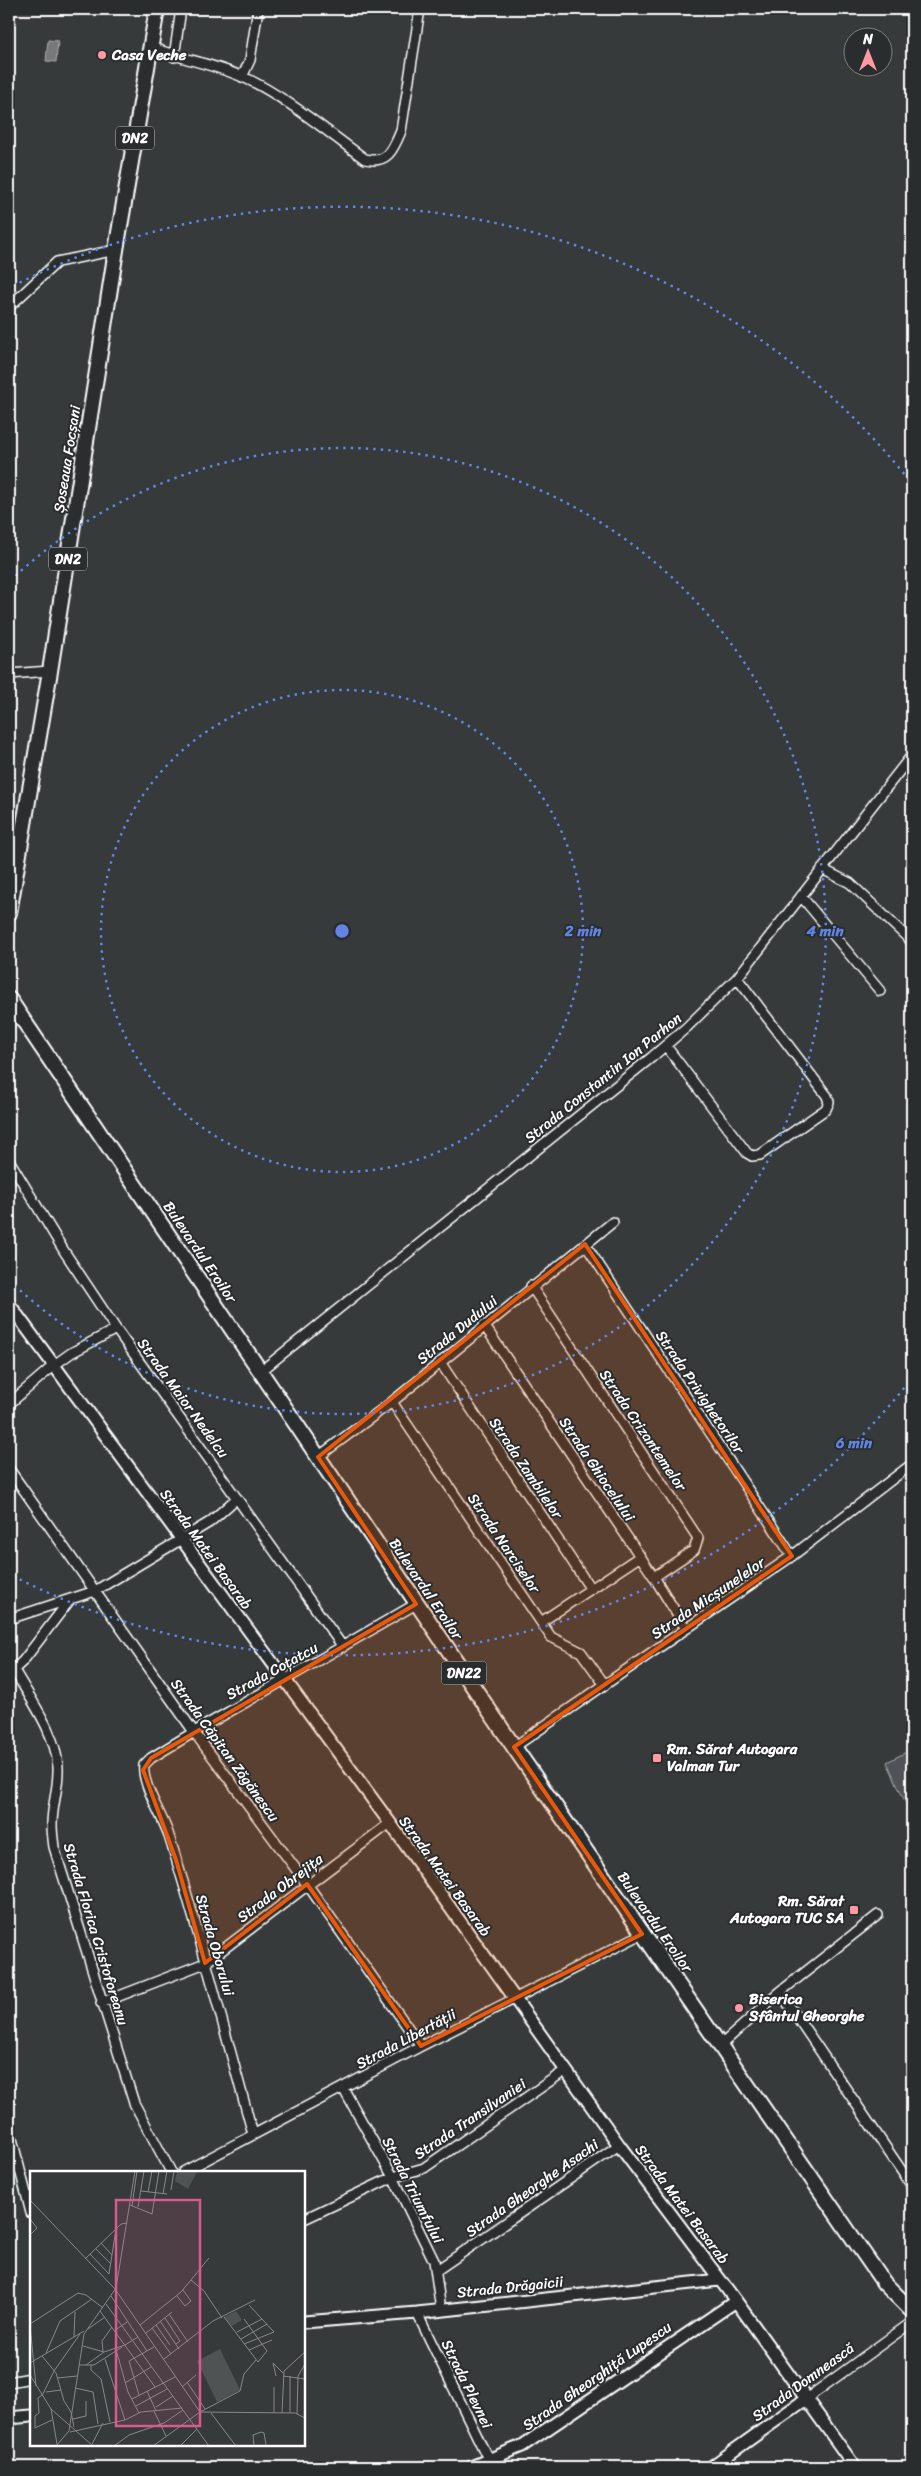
<svg xmlns="http://www.w3.org/2000/svg" width="921" height="2476" font-family="Sriracha,sans-serif">
<style>
.green{fill:#505354;stroke:#a8a9aa}
.water{fill:#767879;stroke:#adaeaf}
.lines{fill:none;stroke-linecap:round;stroke-linejoin:round}
.minor-casing{stroke:#fff;stroke-width:12}
.tertiary-casing{stroke:#fff;stroke-width:15}
.primary-casing{stroke:#fff;stroke-width:18}
.minor{stroke:#2a2d2e;stroke-width:9}
.tertiary{stroke:#2a2d2e;stroke-width:11}
.primary{stroke:#2a2d2e;stroke-width:14}
.marked{fill:#e8590c;fill-opacity:0.2;stroke:#e8590c;stroke-width:4;stroke-linejoin:round}
.ring{fill:none;stroke:#6183e4;stroke-width:2.5;stroke-dasharray:2.5 5}
.poi-dot{fill:#ff9aa2;stroke:#2a2d2e;stroke-width:2}
.labels{text-anchor:middle;stroke-width:4;stroke-linejoin:round;paint-order:stroke}
.shield{fill:#2a2d2e;stroke:#bfc0c0;stroke-width:1}
.shield-label{font-size:14px;font-weight:bold;fill:#fff}
.poi-label{font-size:15px;font-weight:bold;fill:#fff;stroke:#2a2d2e;text-anchor:start}
.street-label{font-size:15px;fill:#fff;stroke:#2a2d2e}
.inset-road{fill:none;stroke:#878989;stroke-width:1}
.view{fill:#d45d8c;fill-opacity:0.15;stroke:#d45d8c;stroke-width:2.5}
.inset-edge{fill:none;stroke:#fff;stroke-width:2.5}
.centre{fill:#6183e4;stroke:#2a2d2e;stroke-width:2.5}
.ring-label{font-size:15px;text-anchor:middle;font-weight:bold;fill:#6183e4;stroke:#2a2d2e;stroke-width:4;stroke-linejoin:round;paint-order:stroke}
</style>
<rect width="100%" height="100%" fill="#373a3b"/>
<filter id="ink" filterUnits="userSpaceOnUse"><feTurbulence type="fractalNoise" baseFrequency=".02" numOctaves="2"/><feDisplacementMap in="SourceGraphic" scale="10" xChannelSelector="R" yChannelSelector="G"/><feConvolveMatrix kernelMatrix="1 2 1 2 8 2 1 2 1" color-interpolation-filters="sRGB"/></filter>
<g filter="url(#ink)">
<!-- green -->
<path class="green" d="M912 1749V1817L887 1762Z"/>
<!-- water -->
<path class="water" d="M48 40 58 41 56 62 46 61Z"/>
<g class="lines">
<defs>
<path id="minor" d="M151 47C181 59 213 64 243 77 282 94 329 133 365 159 388 164 393 150 401 131L420 9
M174 57 181 9
M242 77 250 60 258 9
M9 307 57 262 116 250
M9 674 50 671
M822 869 850 883 912 942
M801 896 880 991
M666 1046 747 1153 752 1156 760 1155 826 1109 829 1102 827 1096 737 978
M9 1160 64 1251 116 1329 343 1647
M585 1244 792 1556
M531 1286 698 1538 694 1550 654 1577
M484 1325 654 1577 686 1629
M440 1362 590 1588
M261 1371 652 1057 687 1027 737 978 912 755
M392 1402 551 1637 581 1652 605 1685
M9 1404 53 1366 71 1353 116 1329
M318 1457 392 1402 613 1222
M9 1469 194 1732 307 1884 421 2046
M9 1619 95 1591 210 1522 237 1498
M541 1622 639 1557
M14 1670C31 1700 56 1733 58 1767 59 1787 52 1805 52 1824 52 1832 53 1840 54 1847L134 2103 171 2172
M9 1674 23 1661 69 1601
M514 1747 792 1556 912 1464
M780 1992 912 2186
M101 2003 205 1963 390 1823
M721 2045 780 1992 878 1915
M343 2088 393 2177 434 2261 441 2310
M9 2127 31 2213
M253 2134C225 2034 200 1932 168 1833 162 1815 141 1783 144 1765L151 1758 194 1732 416 1604
M183 2172 421 2046 642 1934
M304 2219 393 2177 424 2168 566 2070
M437 2270 619 2145
M417 2313 492 2467
M9 2382 31 2378
M806 2399 912 2322"/>
<path id="tertiary" d="M9 1304 390 1823 619 2145 736 2301 855 2467
M304 2322 417 2313 719 2280
M9 2418 31 2416
M471 2467 522 2446 736 2301
M711 2467 806 2399"/>
<path id="primary" d="M9 913 50 671 116 250 157 9
M9 999 514 1747 884 2283 912 2311"/>
</defs>
<!-- minor casing -->
<use href="#minor" class="minor-casing"/>
<!-- tertiary casing -->
<use href="#tertiary" class="tertiary-casing"/>
<!-- primary casing -->
<use href="#primary" class="primary-casing"/>
<!-- minor -->
<use href="#minor" class="minor"/>
<!-- tertiary -->
<use href="#tertiary" class="tertiary"/>
<!-- primary -->
<use href="#primary" class="primary"/>
</g>
</g>
<!-- marked area -->
<path class="marked" d="M585 1244 792 1556 514 1747 642 1934 421 2046 307 1884 205 1963 176 1860 143 1770 151 1758 416 1604 318 1457Z"/>
<!-- distance rings -->
<g class="ring">
<circle cx="342" cy="931" r="241"/>
<path d="M10 581A483 483 0 1 1 10 1281"/>
<path d="M909 1382A724 724 0 0 1 13 1576M13 286A724 724 0 0 1 909 480"/>
</g>
<!-- markers -->
<g class="poi-dot">
<circle cx="102" cy="55" r="5"/>
<rect x="652" y="1753" width="10" height="10" rx="2.5"/>
<rect x="849" y="1905" width="10" height="10" rx="2.5"/>
<circle cx="739" cy="2008" r="5"/>
</g>
<g class="labels">
<!-- shield labels -->
<g class="shield">
<rect x="116" y="126.5" width="38" height="23" rx="4"/>
<rect x="49" y="547.5" width="38" height="23" rx="4"/>
<rect x="441.5" y="1661.5" width="45" height="23" rx="4"/>
</g>
<g class="shield-label">
<text x="135" y="143">DN2</text>
<text x="68" y="564">DN2</text>
<text x="464" y="1678">DN22</text>
</g>
<!-- poi labels -->
<g class="poi-label">
<text x="112" y="60">Casa Veche</text>
<text x="667" y="1754">Rm. Sărat Autogara<tspan x="667" dy="17">Valman Tur</tspan></text>
<text x="844" y="1906" text-anchor="end">Rm. Sărat<tspan x="844" dy="17">Autogara TUC SA</tspan></text>
<text x="749" y="2004">Biserica<tspan x="749" dy="17">Sfântul Gheorghe</tspan></text>
</g>
<!-- street labels -->
<g class="street-label">
<text transform="translate(67 459) rotate(-81)" y="5">Șoseaua Focșani</text>
<text transform="translate(603 1078) rotate(-39)" y="5">Strada Constantin Ion Parhon</text>
<text transform="translate(200 1252) rotate(56)" y="5">Bulevardul Eroilor</text>
<text transform="translate(457 1330) rotate(-39)" y="5">Strada Dudului</text>
<text transform="translate(700 1392) rotate(56)" y="5">Strada Privighetorilor</text>
<text transform="translate(183 1398) rotate(54)" y="5">Strada Maior Nedelcu</text>
<text transform="translate(643 1430) rotate(56)" y="5">Strada Crizantemelor</text>
<text transform="translate(526 1468) rotate(56)" y="5">Strada Zambilelor</text>
<text transform="translate(597 1469) rotate(56)" y="5">Strada Ghiocelului</text>
<text transform="translate(504 1543) rotate(56)" y="5">Strada Narciselor</text>
<text transform="translate(206 1549) rotate(54)" y="5">Strada Matei Basarab</text>
<text transform="translate(426 1589) rotate(56)" y="5">Bulevardul Eroilor</text>
<text transform="translate(708 1598) rotate(-34)" y="5">Strada Micșunelelor</text>
<text transform="translate(272 1671) rotate(-29)" y="5">Strada Coțatcu</text>
<text transform="translate(225 1750) rotate(54)" y="5">Strada Căpitan Zăgănescu</text>
<text transform="translate(445 1876) rotate(54)" y="5">Strada Matei Basarab</text>
<text transform="translate(280 1888) rotate(-37)" y="5">Strada Obrejița</text>
<text transform="translate(655 1922) rotate(55)" y="5">Bulevardul Eroilor</text>
<text transform="translate(96 1934) rotate(73)" y="5">Strada Florica Cristoforeanu</text>
<text transform="translate(215 1945) rotate(74)" y="5">Strada Oborului</text>
<text transform="translate(406 2039) rotate(-28)" y="5">Strada Libertății</text>
<text transform="translate(470 2119) rotate(-34)" y="5">Strada Transilvaniei</text>
<text transform="translate(532 2188) rotate(-35)" y="5">Strada Gheorghe Asachi</text>
<text transform="translate(413 2190) rotate(63)" y="5">Strada Triumfului</text>
<text transform="translate(682 2204) rotate(53)" y="5">Strada Matei Basarab</text>
<text transform="translate(510 2287) rotate(-6)" y="5">Strada Drăgaicii</text>
<text transform="translate(597 2376) rotate(-35)" y="5">Strada Gheorghiță Lupescu</text>
<text transform="translate(803 2382) rotate(-36)" y="5">Strada Domnească</text>
<text transform="translate(467 2384) rotate(64)" y="5">Strada Plevnei</text>
</g>
</g>
<!-- overview -->
<g transform="translate(30 2171)">
<rect width="275" height="275" fill="#373a3b"/>
<path d="M147 0 167 1 158 18 145 10ZM206 140 212 149 202 155 194 146ZM190 178 210 219 187 231 167 190Z" fill="#505354"/>
<path class="inset-road" d="M141 19 144 0M111 20 137 23M118 21 122 0M133 23 137 0M0 29 85 118M100 34 122 43 129 0M102 35 107 0M108 36 114 0M0 48 7 57 0 64M71 72 82 84M66 78 81 93M60 83 79 103 86 58M55 88 91 53 97 52M161 109 174 120 192 147M85 118 170 241 265 242 275 247M81 125 117 180M147 125 155 135 161 130 153 119M76 133 179 275M70 140 125 216M139 143 158 171M194 146 228 191 237 180 214 148M135 147 150 170 146 173M130 150 149 178M0 153 48 122 56 124 73 137M0 154 6 215M110 154 151 121 179 87M126 154 140 174M122 157 141 183M58 158 75 146M84 160 97 151M207 161 232 148M116 162 142 141M44 166 45 141M211 168 237 153M214 173 244 161 219 134M53 175 74 181M219 179 242 169M73 180 72 170 82 156M16 182 30 150 62 128M87 182 98 221 109 242M12 185 26 202 34 230 41 241 44 256M75 188 95 249M134 188 183 150 225 129M0 192 54 160M49 194H64L92 176M56 194 74 181 95 174 108 166M61 194V199L71 208 80 251M0 204 21 238 63 275M246 205 243 192 253 202M253 205 275 208M27 207 47 205M157 211 175 238M95 212 121 196M152 216 166 204M45 217 63 221 68 253M117 220 126 240M16 221 31 219M12 224 8 227 9 242 5 245V257L22 249M109 224 99 190 124 176M12 225 24 200 50 163M102 228 145 206M106 235 137 218M126 236 143 225M21 238 27 273M124 240 136 265M181 242 206 275M244 242V216M252 242 254 200 275 181M260 242V205M267 243 268 205 275 193M43 248 56 245V230M40 261 95 249 111 241 152 237M62 273 73 252M26 275 39 260 54 163 86 117 105 0M84 275 99 264 134 252 153 239M123 275 170 241 210 220 214 203 226 189M150 275 167 258M224 275 223 264 231 261 234 262 236 274"/>
<path class="view" d="M86 29H170V255H86Z"/>
<rect width="275" height="275" class="inset-edge"/>
</g>
<circle cx="342" cy="931" r="8" class="centre"/>
<g class="ring-label">
<text x="583" y="936">2 min</text>
<text x="825" y="936">4 min</text>
<text x="854" y="1448">6 min</text>
</g>
<!-- margin -->
<rect width="921" height="2476" fill="none" stroke="#2a2d2e" stroke-width="30"/>
<rect x="15" y="15" width="891" height="2446" fill="none" stroke="#fff" stroke-width="2" filter="url(#ink)"/>
<!-- north arrow -->
<g transform="translate(868 52)"><circle r="24" fill="#2a2d2e" stroke="#7f8182"/>
<path d="M0-4L9 19L0 12L-9 19Z" fill="#ff9aa2"/>
<text y="-8" font-size="14" font-weight="bold" text-anchor="middle" fill="#ffffff">N</text>
</g>
</svg>
